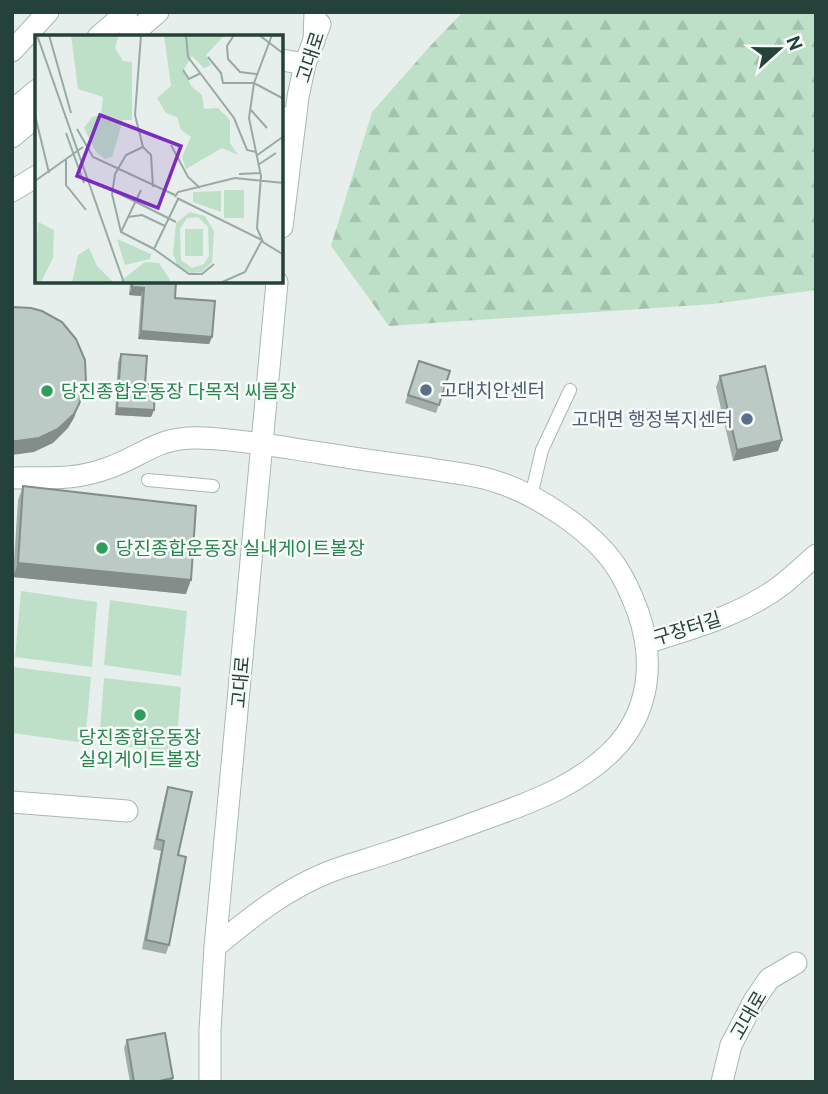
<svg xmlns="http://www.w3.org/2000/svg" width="828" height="1094" font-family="Cabin,'Noto Sans KR',sans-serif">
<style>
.forest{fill:url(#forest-firs)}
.park{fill:#bfe0c8}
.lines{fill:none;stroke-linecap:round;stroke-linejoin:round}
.service-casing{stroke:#a8b8b2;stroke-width:14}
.minor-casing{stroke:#a8b8b2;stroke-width:23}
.tertiary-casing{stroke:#a8b8b2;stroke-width:23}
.secondary-casing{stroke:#a4bbb3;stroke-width:23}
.service{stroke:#fff;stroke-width:12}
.minor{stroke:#fff;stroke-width:21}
.tertiary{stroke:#fff;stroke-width:21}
.secondary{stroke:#fff;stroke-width:21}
.wall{fill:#a1aea9}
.shaded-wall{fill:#838d89}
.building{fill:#bbcac4;stroke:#838d89;stroke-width:2}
.service-dot{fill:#5c6f8a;stroke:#f7fbf9;stroke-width:2.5}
.leisure-dot{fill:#2e9e5b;stroke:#f7fbf9;stroke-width:2.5}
.labels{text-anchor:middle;stroke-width:5;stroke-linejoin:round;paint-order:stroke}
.street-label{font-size:19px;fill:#24423a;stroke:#f7fbf9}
.service-label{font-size:19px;fill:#4e5e75;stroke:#f7fbf9;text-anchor:start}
.leisure-label{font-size:19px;fill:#27864d;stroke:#f7fbf9;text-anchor:start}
.inset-road{fill:none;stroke:#98aaa4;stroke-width:2}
.view{fill:#7b2cbf;fill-opacity:0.15;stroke:#7b2cbf;stroke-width:3.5}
.inset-edge{fill:none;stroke:#24423a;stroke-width:3.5}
</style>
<defs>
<pattern id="forest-firs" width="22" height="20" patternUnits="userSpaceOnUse" patternTransform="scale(1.75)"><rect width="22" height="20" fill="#bfe0c8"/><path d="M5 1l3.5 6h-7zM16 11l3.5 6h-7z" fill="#a4c1ad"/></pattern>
</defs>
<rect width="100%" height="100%" fill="#e6efeb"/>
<!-- forest -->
<path class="forest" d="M463 12H816V290L713 304 389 326 331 246 372 112 432 44Z"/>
<!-- park -->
<path class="park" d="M21 591 97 602 92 667 15 657Z
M110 600 187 611 181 676 104 665Z
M14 667 91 677 85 743 12 733V691Z
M104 678 181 687 176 753 99 743Z"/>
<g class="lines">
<defs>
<path id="service" d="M148 480 213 486
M531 496 542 450 570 390"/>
<path id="minor" d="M12 478C48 477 73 481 108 468 133 460 154 442 180 439 199 436 219 439 238 441 266 444 294 449 321 453 358 459 394 464 431 469 452 473 474 474 494 481 535 493 591 530 615 565 625 579 632 596 638 612 655 661 650 712 613 750 581 782 542 798 501 813 464 827 427 840 390 852 370 859 349 864 329 872 286 889 251 917 215 947
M646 643C693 628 743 615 783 584 794 575 805 565 816 555
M12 802 127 811
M722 1082 731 1045 754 1001 769 979 796 963"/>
<path id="tertiary" d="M282 227 298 97 305 64 320 24
M210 1082V1030L215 947 277 282"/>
<path id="secondary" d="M98 37 127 12
M129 37 158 12
M314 41 315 12
M12 51 48 12
M282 60 305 64
M12 111 37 90
M282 117 292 141
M12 137 37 116
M12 191 37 176"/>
</defs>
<!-- service casing -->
<use href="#service" class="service-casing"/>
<!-- minor casing -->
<use href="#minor" class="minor-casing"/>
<!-- tertiary casing -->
<use href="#tertiary" class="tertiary-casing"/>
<!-- secondary casing -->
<use href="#secondary" class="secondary-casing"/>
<!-- service -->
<use href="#service" class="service"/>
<!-- minor -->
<use href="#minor" class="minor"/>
<!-- tertiary -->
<use href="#tertiary" class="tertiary"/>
<!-- secondary -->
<use href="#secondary" class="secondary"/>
</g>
<!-- wall -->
<path class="wall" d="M130 282H176L175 298 212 337 209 344 138 339 141 296 129 295Z
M121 354 145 384 154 410 151 417 115 415 118 362Z
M419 361 450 371 436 413 405 403Z
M720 376 782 440 778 451 733 461 716 387Z
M23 486 186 594 13 577 18 500Z
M168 787 178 855 169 945 166 954 142 949 161 851 153 849 165 796Z
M127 1040 172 1082H130L124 1048Z"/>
<!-- shaded-wall -->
<path class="shaded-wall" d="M132 287 144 288 141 296 129 295Z
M141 331 212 337 209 344 138 339Z
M79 404 74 418 68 428 53 443 34 452 12 455V441Z
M117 408 154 410 151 417 115 415Z
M782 440 778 451 733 461 737 450Z
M18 563 191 580 186 594 13 577Z
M173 1078 172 1082H155Z"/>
<!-- building -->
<path class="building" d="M132 282H176L175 298 215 301 212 337 141 331 144 288 132 287Z
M12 307 31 308 42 311 62 322 76 339 85 360 86 383 79 404 74 414 58 429 39 438 17 441H12Z
M121 354 147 356 145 384 155 385 154 410 117 408Z
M419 361 450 371 439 405 408 395Z
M765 366 782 440 737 450 720 376Z
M23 486 196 506 191 580 18 563Z
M168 787 192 792 178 855 186 857 169 945 146 940 164 841 157 839Z
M165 1033 173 1078 155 1082H134L127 1040Z"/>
<!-- markers -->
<g class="service-dot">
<circle cx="426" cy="390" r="7"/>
<circle cx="747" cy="419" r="7"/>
</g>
<g class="leisure-dot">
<circle cx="47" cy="391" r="7"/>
<circle cx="102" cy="548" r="7"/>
<circle cx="140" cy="715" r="7"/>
</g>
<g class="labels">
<!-- street labels -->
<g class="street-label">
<text transform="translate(310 57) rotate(-72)" y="7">고대로</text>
<text transform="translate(687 628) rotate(-17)" y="7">구장터길</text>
<text transform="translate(240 682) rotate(-85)" y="7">고대로</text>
<text transform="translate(748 1015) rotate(-60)" y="7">고대로</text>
</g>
<!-- service labels -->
<g class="service-label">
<text x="440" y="397">고대치안센터</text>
<text x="733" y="426" text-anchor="end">고대면 행정복지센터</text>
</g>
<!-- leisure labels -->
<g class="leisure-label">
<text x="61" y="398">당진종합운동장 다목적 씨름장</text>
<text x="116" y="555">당진종합운동장 실내게이트볼장</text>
<text x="140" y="744" text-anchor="middle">당진종합운동장<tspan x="140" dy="22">실외게이트볼장</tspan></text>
</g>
</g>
<!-- overview -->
<g transform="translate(35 35)">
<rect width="248" height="248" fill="#e6efeb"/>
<path d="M36 0H84L80 13 88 26 97 27V85H88L77 122 70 124 61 117 49 93 57 82 66 80 68 62 43 54ZM129 0H190L171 20 176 30 169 33 157 21 149 34 156 51 167 60 169 74 183 73 195 85V108L203 120 187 113 151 134 147 122 156 102 146 95 142 82 131 78 122 63 136 51ZM3 187 19 195 18 223 6 247 0 248ZM54 213 62 231 79 248H37L43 220ZM110 227 124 228 135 245 132 248H83Z" fill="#bfe0c8"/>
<path d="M189 155H209V183H189ZM186 156V177L158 167V157ZM155 177 170 181 179 196 177 227 167 237 155 238 142 230 138 218 141 188ZM163 182 173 192 174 221 169 229 157 233 146 225 145 194 152 183ZM150 194H168V221H150ZM82 204 116 219 115 224 90 230Z" fill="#bfe0c8" fill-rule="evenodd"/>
<path class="inset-road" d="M2 0 89 248M14 0 36 78M106 0 100 80 108 112M151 0 153 22 199 83 212 115 221 117M199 0 192 11 193 24 205 37 222 39M224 0 249 19M237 0 219 48 214 83 226 141 222 193 228 207 249 220M173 22 186 38 188 48H219L249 64M148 35 154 44 166 38M215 74 232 93M0 80 14 138M42 94 58 122 140 160M31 98 49 148M136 110 153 142 165 153M108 112 91 120 80 139 77 159 86 197 119 214M108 112 116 120 118 152M221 121 249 101M31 125V150L51 175M223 130 241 118M204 139 225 138M0 146 48 112M77 155 141 187M140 162 143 157 200 143 249 148M142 163 227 205M143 164 119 214 154 239H167L179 229M93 182 107 180 130 191M86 197 106 155M185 248 210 237 227 205"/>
<path class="view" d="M65 80 146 111 123 173 42 141Z"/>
<rect width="248" height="248" class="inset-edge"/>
</g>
<!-- border -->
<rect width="828" height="1094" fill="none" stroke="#24423a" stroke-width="28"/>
<!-- north arrow -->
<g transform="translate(779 49) rotate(69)" stroke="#f7fbf9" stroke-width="5" paint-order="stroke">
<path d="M0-5L12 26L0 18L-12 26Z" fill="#24423a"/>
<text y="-10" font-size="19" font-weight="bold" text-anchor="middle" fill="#24423a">N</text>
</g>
</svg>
